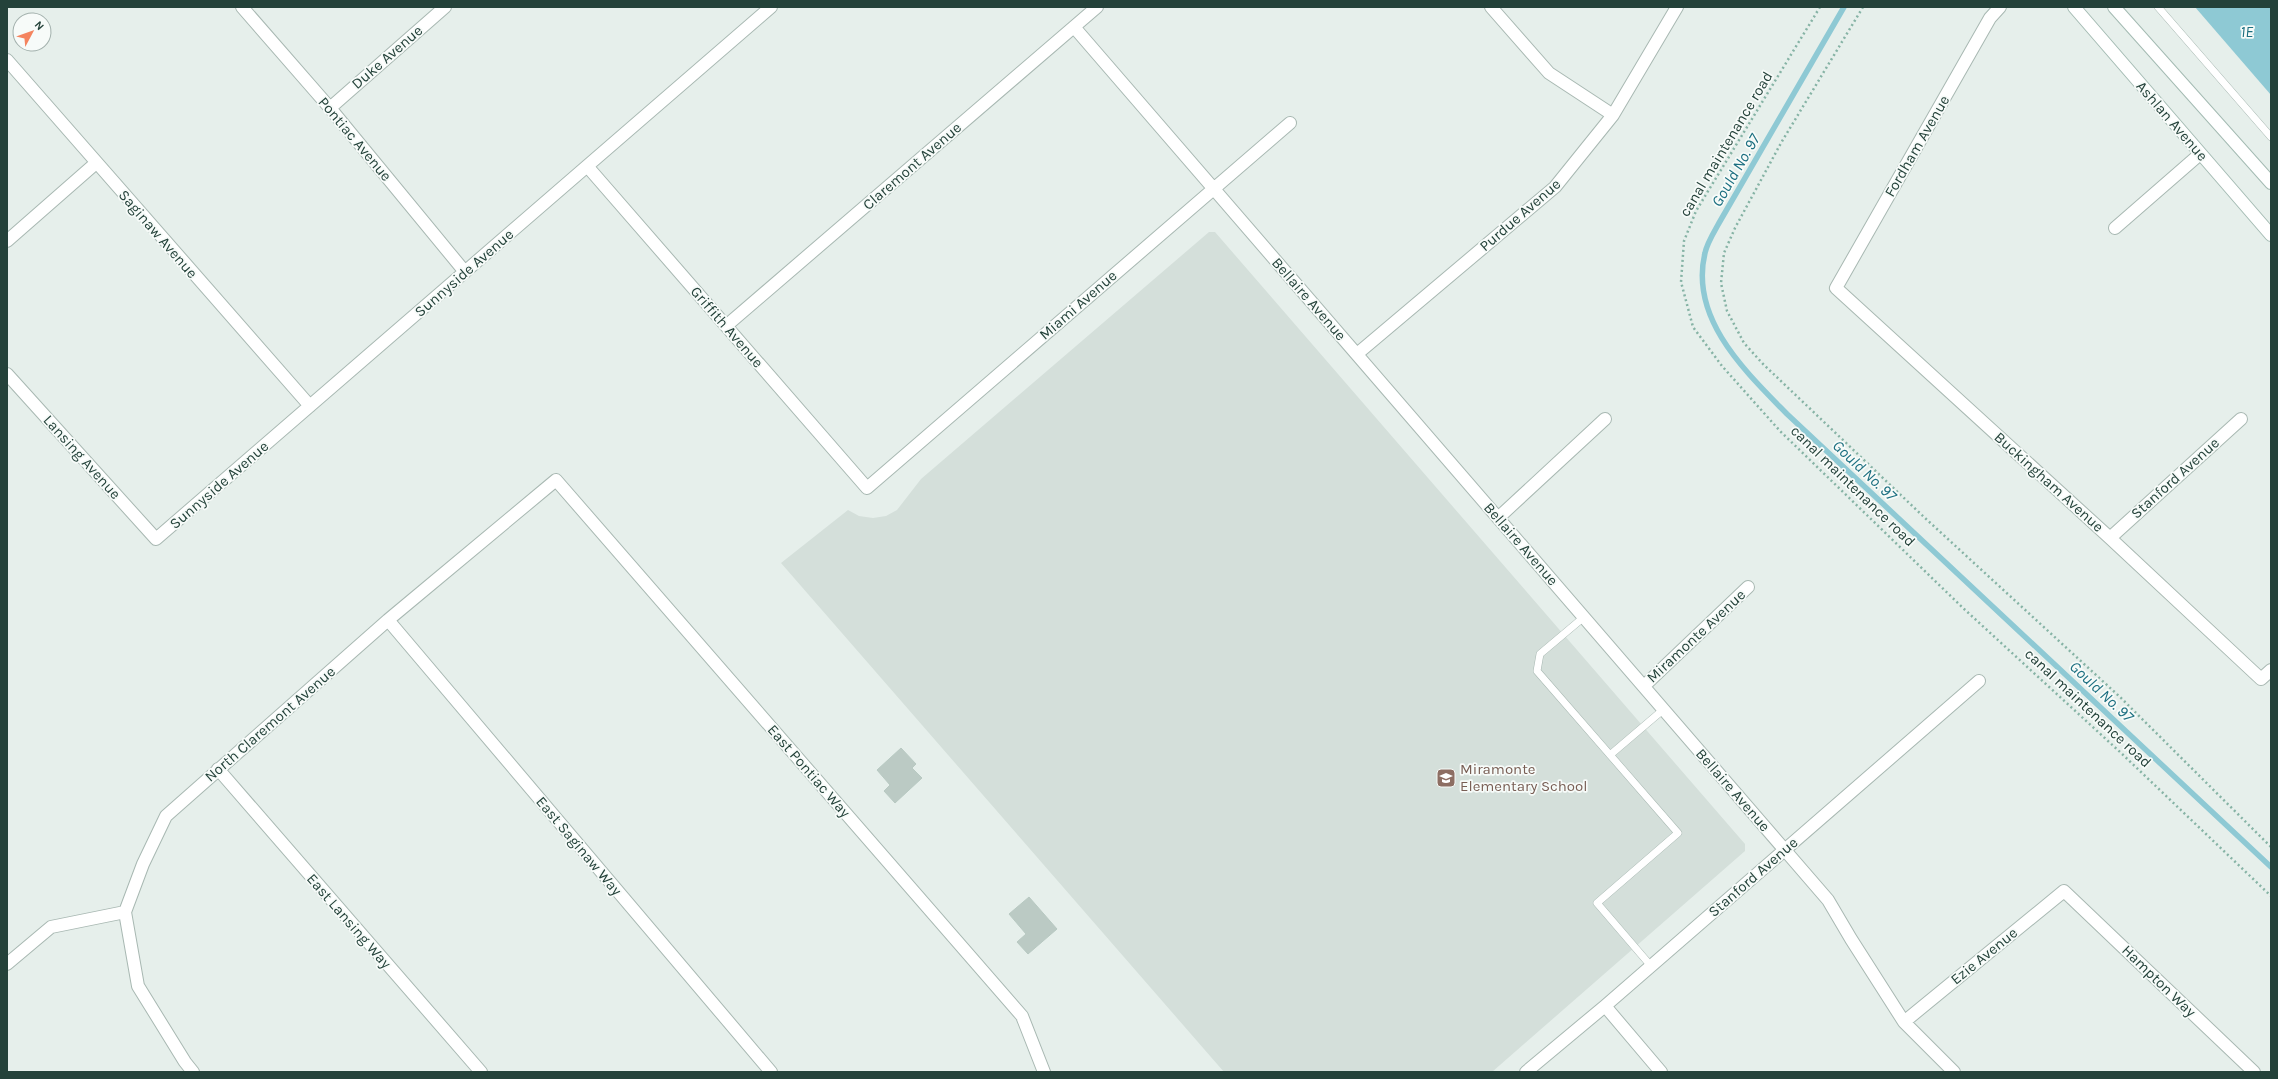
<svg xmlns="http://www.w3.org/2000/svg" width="2278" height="1079" font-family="Karla,sans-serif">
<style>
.built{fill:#d4dfda}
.water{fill:#8ec9d4}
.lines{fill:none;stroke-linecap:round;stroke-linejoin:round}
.stream{stroke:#8ec9d4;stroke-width:5.5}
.building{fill:#bbcac4;stroke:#b8c9c2}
.lane-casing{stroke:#a8b8b2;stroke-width:8}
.street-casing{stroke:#a8b8b2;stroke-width:14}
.secondary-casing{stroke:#a4bbb3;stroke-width:14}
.path{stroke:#86b3a5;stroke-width:2.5;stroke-dasharray:2 3;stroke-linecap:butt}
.lane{stroke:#fff;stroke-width:7}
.street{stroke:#fff;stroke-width:12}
.secondary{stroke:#fff;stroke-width:12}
.labels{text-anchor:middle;stroke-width:3.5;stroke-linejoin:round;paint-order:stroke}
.street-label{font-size:15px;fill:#24423a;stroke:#f7fbf9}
.education-label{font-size:15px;fill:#785e54;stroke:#f7fbf9;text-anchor:start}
.water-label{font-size:16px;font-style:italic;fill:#1c6f80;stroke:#f7fbf9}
</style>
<rect width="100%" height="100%" fill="#e6efeb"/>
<!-- built -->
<path class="built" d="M1209 232H1215L1745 844V851L1492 1072H1224L781 563 848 510 859 516 873 518 886 516 897 510 921 479Z"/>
<!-- water -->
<path class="water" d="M2195 7H2271V95Z"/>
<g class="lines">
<!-- stream -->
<path class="stream" d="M1844 7 1719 223C1714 232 1707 243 1705 253 1689 319 1746 372 1787 414L2271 867"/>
</g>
<!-- building -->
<path class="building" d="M901 748 916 764 912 768 922 778 895 803 884 791 890 785 877 770Z
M1029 897 1057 929 1028 954 1017 942 1026 934 1009 914Z"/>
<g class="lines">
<defs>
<path id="lane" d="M2158 7 2271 137
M1584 617 1540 654 1537 671 1678 833 1597 903 1651 966
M1610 755 1664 709"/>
<path id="street" d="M242 7 330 108 465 272
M1491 7 1549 73 1613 115
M2000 7 1990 18 1836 288 2110 538 2261 679 2271 670
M1074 27 1828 900 1851 939 1904 1022 1954 1072
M7 60 310 406
M330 108 445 7
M587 166 867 488 1290 123
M2115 228 2200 154
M7 241 96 163
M726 326 1097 7
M1357 354 1555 187 1613 115 1677 7
M7 374 156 539 771 7
M1498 518 1605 419
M2110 538 2241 419
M388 620 771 1072
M1644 686 1748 587
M218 769 481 1072
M125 912 143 864 166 816 388 620 556 480 1022 1016 1044 1072
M125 912 138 986 185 1062 193 1072
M7 964 51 927 125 912
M1605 1006 1661 1072
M1904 1022 2064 891 2254 1072
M1526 1072 1605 1006 1979 681"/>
<path id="secondary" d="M2074 7 2271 235
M2114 7 2271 183"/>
</defs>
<!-- lane casing -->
<use href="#lane" class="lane-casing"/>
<!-- street casing -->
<use href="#street" class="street-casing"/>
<!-- secondary casing -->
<use href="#secondary" class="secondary-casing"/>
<!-- path -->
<path class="path" d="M1820 7 1696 211 1684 241 1681 282 1693 327 1722 366 1780 431 1963 608 2120 752 2271 896
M1863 7 1781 143 1735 228 1724 253 1721 283 1727 311 1744 343 1763 364 1925 518 2120 697 2271 847"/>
<!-- lane -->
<use href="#lane" class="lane"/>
<!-- street -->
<use href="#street" class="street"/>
<!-- secondary -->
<use href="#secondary" class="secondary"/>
</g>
<!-- icons -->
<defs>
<symbol id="school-square" viewBox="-11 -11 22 22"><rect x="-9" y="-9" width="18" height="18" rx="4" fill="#8d6e63" stroke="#f7fbf9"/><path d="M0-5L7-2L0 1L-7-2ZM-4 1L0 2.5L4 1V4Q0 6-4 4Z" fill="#fff"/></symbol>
</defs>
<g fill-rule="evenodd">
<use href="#school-square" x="1435" y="767" width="22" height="22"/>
</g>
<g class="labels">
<!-- street labels -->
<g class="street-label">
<text transform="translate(387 57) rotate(-41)" y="5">Duke Avenue</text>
<text transform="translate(2172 121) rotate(49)" y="5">Ashlan Avenue</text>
<text transform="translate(355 139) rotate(50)" y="5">Pontiac Avenue</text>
<text transform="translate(1726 144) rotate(-59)" y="5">canal maintenance road</text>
<text transform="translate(1917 146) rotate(-60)" y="5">Fordham Avenue</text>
<text transform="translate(912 166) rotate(-41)" y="5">Claremont Avenue</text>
<text transform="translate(1520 215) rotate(-41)" y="5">Purdue Avenue</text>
<text transform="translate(158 234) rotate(49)" y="5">Saginaw Avenue</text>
<text transform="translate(464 273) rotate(-41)" y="5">Sunnyside Avenue</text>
<text transform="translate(1309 299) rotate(49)" y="5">Bellaire Avenue</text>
<text transform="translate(1078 305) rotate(-41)" y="5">Miami Avenue</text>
<text transform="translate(727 327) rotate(49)" y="5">Griffith Avenue</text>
<text transform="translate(82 457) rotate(48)" y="5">Lansing Avenue</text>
<text transform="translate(2175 478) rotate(-42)" y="5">Stanford Avenue</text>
<text transform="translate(2049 482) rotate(42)" y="5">Buckingham Avenue</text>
<text transform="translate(219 485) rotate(-41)" y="5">Sunnyside Avenue</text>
<text transform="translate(1853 486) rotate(44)" y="5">canal maintenance road</text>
<text transform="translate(1521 544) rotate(49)" y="5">Bellaire Avenue</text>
<text transform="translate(1696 636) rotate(-43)" y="5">Miramonte Avenue</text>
<text transform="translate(2088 708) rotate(43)" y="5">canal maintenance road</text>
<text transform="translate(270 724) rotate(-41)" y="5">North Claremont Avenue</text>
<text transform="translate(809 771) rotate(49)" y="5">East Pontiac Way</text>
<text transform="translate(1733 790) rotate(49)" y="5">Bellaire Avenue</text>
<text transform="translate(579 846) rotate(50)" y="5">East Saginaw Way</text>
<text transform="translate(1753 877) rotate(-41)" y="5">Stanford Avenue</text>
<text transform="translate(349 921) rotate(49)" y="5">East Lansing Way</text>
<text transform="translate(1984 956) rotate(-39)" y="5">Ezie Avenue</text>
<text transform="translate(2159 981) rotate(44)" y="5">Hampton Way</text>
</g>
<!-- education labels -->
<g class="education-label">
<text x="1460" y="774">Miramonte<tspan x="1460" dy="17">Elementary School</tspan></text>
</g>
<!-- water labels -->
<g class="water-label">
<text x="2247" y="37">1E</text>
<text transform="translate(1735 170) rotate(-60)" y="6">Gould No. 97</text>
<text transform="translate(1865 470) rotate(43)" y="6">Gould No. 97</text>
<text transform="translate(2102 691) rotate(43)" y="6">Gould No. 97</text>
</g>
</g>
<!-- border -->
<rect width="2278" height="1079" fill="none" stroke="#24423a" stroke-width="16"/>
<!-- north arrow -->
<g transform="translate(32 32) rotate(49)"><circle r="19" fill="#f7fbf9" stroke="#a3b1ad"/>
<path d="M0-3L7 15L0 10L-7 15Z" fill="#f4845f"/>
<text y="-6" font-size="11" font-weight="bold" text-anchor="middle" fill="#24423a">N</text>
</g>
</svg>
